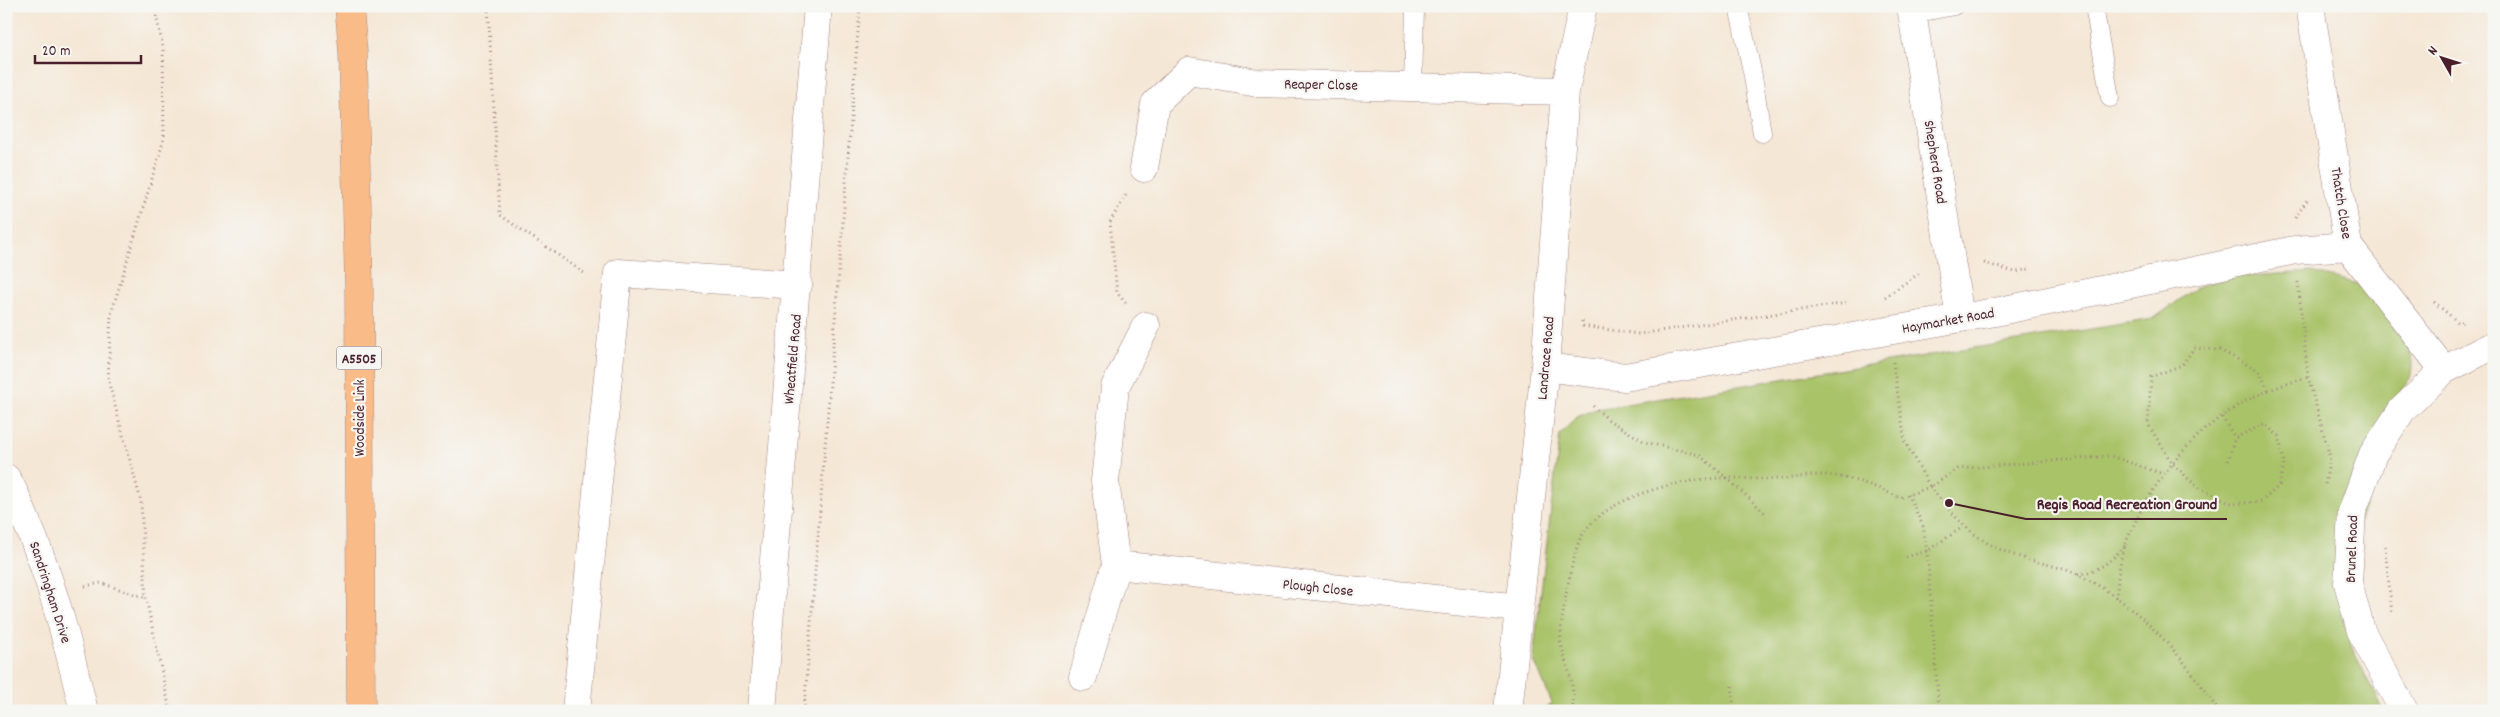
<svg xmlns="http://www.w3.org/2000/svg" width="2500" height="717" font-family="Dekko,sans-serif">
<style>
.green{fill:#a9c369;stroke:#7a714a}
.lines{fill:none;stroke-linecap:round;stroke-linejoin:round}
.service-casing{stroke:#a08380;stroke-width:19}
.minor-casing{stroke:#a08380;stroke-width:29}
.tertiary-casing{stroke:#a08380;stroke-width:29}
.primary-casing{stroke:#a08380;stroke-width:29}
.path{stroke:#a08380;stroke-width:3;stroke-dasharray:1 4;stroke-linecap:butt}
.service{stroke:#fff;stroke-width:18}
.minor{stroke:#fff;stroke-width:28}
.tertiary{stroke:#fff;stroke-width:28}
.primary{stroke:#f9bc89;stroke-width:28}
.labels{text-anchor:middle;stroke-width:4.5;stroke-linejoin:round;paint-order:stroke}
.shield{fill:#f6f6f2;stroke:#7e6067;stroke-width:1}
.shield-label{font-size:14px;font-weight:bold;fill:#4a1f2b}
.street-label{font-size:15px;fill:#4a1f2b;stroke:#f6f6f2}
.leader{fill:none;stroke:#4a1f2b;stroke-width:2}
.callout-dot{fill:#4a1f2b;stroke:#f6f6f2;stroke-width:2}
.callout-label{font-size:16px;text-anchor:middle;font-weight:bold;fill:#4a1f2b;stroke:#f6f6f2;stroke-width:4.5;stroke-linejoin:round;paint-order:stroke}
</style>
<rect width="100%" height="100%" fill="#f6f6f2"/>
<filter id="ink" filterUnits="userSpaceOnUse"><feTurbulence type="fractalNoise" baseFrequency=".02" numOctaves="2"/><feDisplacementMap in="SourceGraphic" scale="10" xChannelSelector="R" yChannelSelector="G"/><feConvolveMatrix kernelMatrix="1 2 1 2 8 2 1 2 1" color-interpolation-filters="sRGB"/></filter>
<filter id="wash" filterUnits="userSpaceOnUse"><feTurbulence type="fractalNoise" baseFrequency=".0096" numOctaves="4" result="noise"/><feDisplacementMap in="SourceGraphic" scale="20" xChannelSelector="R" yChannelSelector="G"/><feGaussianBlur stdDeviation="1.12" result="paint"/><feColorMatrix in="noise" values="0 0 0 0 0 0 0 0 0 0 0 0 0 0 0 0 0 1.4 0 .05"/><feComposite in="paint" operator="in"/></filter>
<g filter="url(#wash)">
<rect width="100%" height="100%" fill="#f5e7d5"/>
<!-- green -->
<path class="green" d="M2312 272 2370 287C2387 312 2418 342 2411 375 2410 380 2404 387 2401 392L2339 588 2352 648 2383 711H1544L1552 703 1533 658 1560 434 1577 417 1596 409 2153 319 2196 288 2229 277Z"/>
</g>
<g filter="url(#ink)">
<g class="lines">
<defs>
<path id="service" d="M1738 6 1753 76 1762 133
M2094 6 2110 98
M1913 14 1954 6
M1413 86 1415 6"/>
<path id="minor" d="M1911 6 1960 318
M2310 6 2348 246 2444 370
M1144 168 1155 104 1189 71 1258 83 1565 91
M1545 367 1625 377 1995 312 2295 250 2348 246
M6 478C14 489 18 503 24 516 52 578 68 645 84 711
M1116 565 1520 608
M1083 677 1116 565 1105 481 1115 387 1146 326
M576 711 618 273 798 285
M1508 711 1545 367 1565 91 1583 6
M2404 711 2361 631 2348 583 2352 512 2373 454 2402 410 2444 370 2494 345"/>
<path id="tertiary" d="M762 711 818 6"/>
<path id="primary" d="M349 6 353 52 359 287 361 711"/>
</defs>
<!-- service casing -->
<use href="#service" class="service-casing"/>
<!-- minor casing -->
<use href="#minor" class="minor-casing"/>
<!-- tertiary casing -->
<use href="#tertiary" class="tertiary-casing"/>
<!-- primary casing -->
<use href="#primary" class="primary-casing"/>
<!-- path -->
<path class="path" d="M154 6 163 47 164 139 111 314 108 380 141 501 146 598 170 711
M488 6 500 215 587 275
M2295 218 2307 200
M1984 263 2015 272 2029 269
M2298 282 2308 377 2330 457 2325 485
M1885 297 1921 272
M2434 302 2459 323 2465 321
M1126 303 1117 293 1110 222 1126 195
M1582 321 1583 326 1639 334 1847 303
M1893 362 1905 442 1930 487 1958 469 2111 456 2163 474
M1593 406 1610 421 1645 442 1699 455 1727 478 1765 513
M2222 417 2235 438
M2228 461 2235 438 2264 424 2279 436 2284 463 2279 486 2262 501 2233 504 2196 486 2172 463 2148 424 2151 377 2182 365 2194 348 2220 350 2259 371 2269 391
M1908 494 1923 526 1927 551 1939 711
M2385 546 2392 614
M1906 557 1927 551 1963 527
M2078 574C2101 571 2109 562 2125 546
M85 586 101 583 146 598
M2116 598C2118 581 2119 562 2125 545 2150 483 2195 424 2258 395 2274 388 2291 382 2308 377
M1732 686 1734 711
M804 711 860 6
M1572 711C1576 684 1567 669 1561 644 1558 630 1573 550 1581 537 1603 497 1677 480 1719 478 1738 477 1757 480 1776 479 1793 479 1811 474 1828 475 1854 478 1877 487 1900 498L1930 487C1957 519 1975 543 2017 556 2037 563 2060 566 2079 575 2137 603 2185 657 2218 711"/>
<!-- service -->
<use href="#service" class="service"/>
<!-- minor -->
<use href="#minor" class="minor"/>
<!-- tertiary -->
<use href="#tertiary" class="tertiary"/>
<!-- primary -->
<use href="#primary" class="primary"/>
</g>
</g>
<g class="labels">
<!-- shield labels -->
<rect class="shield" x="336.5" y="346.5" width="45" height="23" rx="4"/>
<g class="shield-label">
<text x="359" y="363">A5505</text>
</g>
<!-- street labels -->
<g class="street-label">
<text transform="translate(1321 84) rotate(1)" y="5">Reaper Close</text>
<text transform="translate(1936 162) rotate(81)" y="5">Shepherd Road</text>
<text transform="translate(2342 203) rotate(81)" y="5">Thatch Close</text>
<text transform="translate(1948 320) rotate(-10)" y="5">Haymarket Road</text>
<text transform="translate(1545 358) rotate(-85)" y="5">Landrace Road</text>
<text transform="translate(792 359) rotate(-85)" y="5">Wheatfield Road</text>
<text transform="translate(359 418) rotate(-90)" y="5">Woodside Link</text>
<text transform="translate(2351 549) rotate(-88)" y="5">Brunel Road</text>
<text transform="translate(1318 587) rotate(6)" y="5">Plough Close</text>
<text transform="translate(51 592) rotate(72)" y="5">Sandringham Drive</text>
</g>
</g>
<!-- callouts -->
<path class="leader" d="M1949 503L2026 519H2227"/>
<circle class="callout-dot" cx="1949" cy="503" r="5"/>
<g class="callout-label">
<text x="2127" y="509">Regis Road Recreation Ground</text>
</g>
<!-- margin -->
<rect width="2500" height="717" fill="none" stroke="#f6f6f2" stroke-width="25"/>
<!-- north arrow -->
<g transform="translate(2442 58) rotate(309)" stroke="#f6f6f2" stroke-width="4" paint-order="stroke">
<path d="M0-4L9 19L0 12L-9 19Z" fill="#4a1f2b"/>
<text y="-8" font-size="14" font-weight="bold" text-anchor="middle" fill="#4a1f2b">N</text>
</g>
<!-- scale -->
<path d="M35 55v8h106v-8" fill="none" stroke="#4a1f2b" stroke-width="2.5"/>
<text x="42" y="55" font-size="15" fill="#4a1f2b" stroke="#f6f6f2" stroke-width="4" paint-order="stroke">20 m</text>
</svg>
